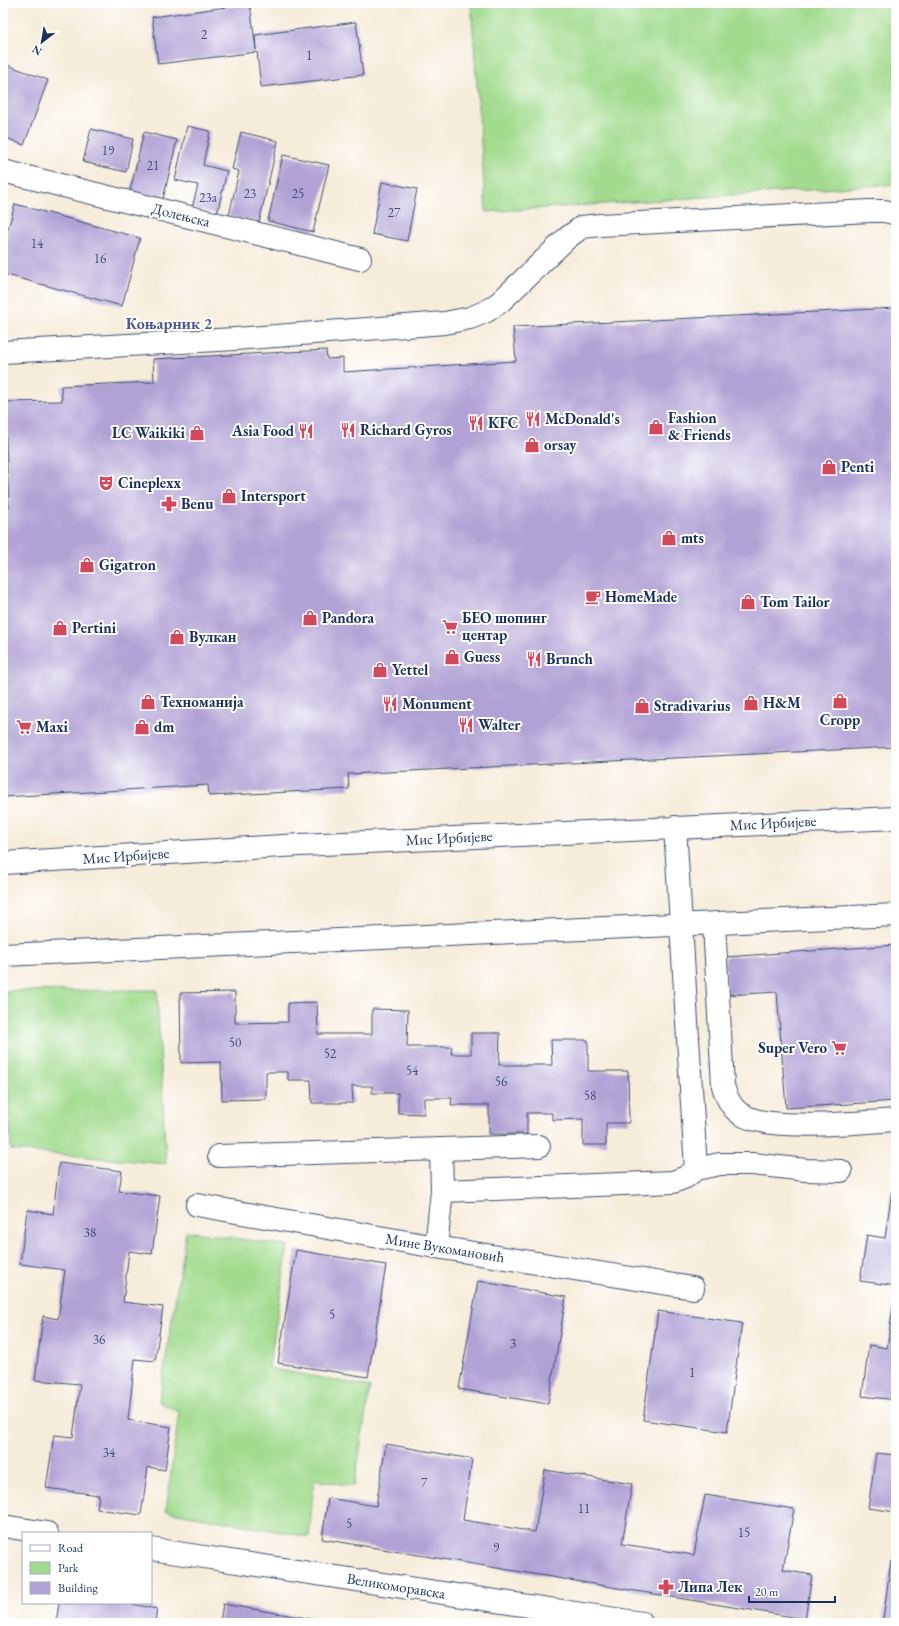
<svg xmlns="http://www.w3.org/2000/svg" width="899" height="1626" font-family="'EB Garamond',serif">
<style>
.green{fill:#a2db8e;stroke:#5e8576}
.building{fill:#b1a2d5}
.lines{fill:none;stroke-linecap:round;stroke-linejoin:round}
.minor-casing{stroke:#3c4b70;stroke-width:24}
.minor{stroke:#fff;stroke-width:22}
.labels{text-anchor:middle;stroke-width:4;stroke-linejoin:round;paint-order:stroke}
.number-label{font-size:13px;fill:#404c7c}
.street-label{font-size:15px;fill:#1b2f5e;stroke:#fff}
.poi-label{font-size:15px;font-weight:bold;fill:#1b2f5e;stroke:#fff;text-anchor:start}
.neighbourhood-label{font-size:16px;font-weight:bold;fill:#505788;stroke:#fff}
</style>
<rect width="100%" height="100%" fill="#fff"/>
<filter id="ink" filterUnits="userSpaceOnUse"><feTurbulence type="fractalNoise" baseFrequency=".025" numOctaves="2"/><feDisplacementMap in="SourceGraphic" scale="8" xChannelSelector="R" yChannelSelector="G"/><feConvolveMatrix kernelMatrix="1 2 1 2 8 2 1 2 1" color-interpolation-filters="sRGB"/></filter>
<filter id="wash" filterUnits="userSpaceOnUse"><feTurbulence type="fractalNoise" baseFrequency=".012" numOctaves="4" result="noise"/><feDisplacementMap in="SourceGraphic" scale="16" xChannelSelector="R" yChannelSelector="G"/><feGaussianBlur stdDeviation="0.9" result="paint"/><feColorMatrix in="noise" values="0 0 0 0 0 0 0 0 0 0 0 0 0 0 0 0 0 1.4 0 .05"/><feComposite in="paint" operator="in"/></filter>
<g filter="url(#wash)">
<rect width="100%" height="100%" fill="#f5ecd9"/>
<!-- green -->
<path class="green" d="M471 3H896V184L486 212Z
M157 990 166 1164 11 1150 3 991Z
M186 1231 288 1246 269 1368 370 1387 354 1486 314 1480 309 1537 166 1511 179 1412 159 1402Z"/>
<g id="blocks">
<!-- building -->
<path class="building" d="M250 4 256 50 255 35 356 22 363 75 261 87 257 52 158 64 152 17Z
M7 65 48 80 24 145 6 138 3 145V76Z
M187 126 210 131 203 165 227 171 217 214 192 208 198 185 175 180Z
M91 129 133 139 126 172 83 162Z
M144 132 177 140 163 199 130 191Z
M241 132 278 141 259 223 229 216 239 171 232 169Z
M283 155 329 165 313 232 268 221Z
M382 182 417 189 407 241 372 234Z
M15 204 140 238 122 306 3 274V247Z
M896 308V747L348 774 349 789 209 796 208 785 3 797V508L9 507 4 402 62 401 61 386 154 382 153 359 326 350 327 359 343 358V372L516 361 513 327Z
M896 945V1101L786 1108 777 992 727 995 725 957Z
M235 992V1023L288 1022V1003L317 1002 318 1034H372V1009L408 1010 407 1047H452L451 1054H471V1033H500L499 1065H552L551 1040H588V1071H628L629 1123H606V1145H583V1119L552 1120V1113H527V1134H489V1105H451L452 1098H424V1114L398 1113V1093H372V1086H352L353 1103H312L311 1080H288V1072H266V1099L222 1100 221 1062 181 1063 180 993Z
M59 1163 122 1171 119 1191 160 1196 152 1254 129 1251 123 1302 163 1307 155 1361 135 1359 128 1420 171 1427 165 1470 148 1467 141 1515 97 1509 99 1495 46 1488 54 1435 73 1437 80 1384 35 1380 43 1316 58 1319 65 1270 20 1264 27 1210 53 1214Z
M892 1190 896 1191V1286L860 1281 867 1235 885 1238Z
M296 1250 386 1265 368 1377 278 1363Z
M478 1281 566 1297 548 1404 459 1389Z
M895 1293 896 1400 862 1396 869 1345 887 1348Z
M658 1311 742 1323 727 1432 643 1420Z
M386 1444 472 1459 463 1520 535 1532 545 1470 632 1484 622 1544 694 1555 705 1495 794 1509 783 1570 812 1575 805 1619 322 1539 328 1498 376 1506Z
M876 1453 896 1455V1512L868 1508Z
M891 1561 896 1562V1621L883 1619Z
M59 1603H127L157 1609 155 1623H56Z
M223 1604 330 1622V1623H220Z"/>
</g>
</g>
<g filter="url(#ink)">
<use href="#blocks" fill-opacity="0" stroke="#3c4b70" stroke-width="1"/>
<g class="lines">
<defs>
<path id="minor" d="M3 171 360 259
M3 352 235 339 445 323 470 318 487 311 500 302 567 238 582 227 600 225 870 211H885L896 214
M3 863 300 845 896 818
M714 924 723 1086C726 1096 730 1106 738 1112 762 1133 862 1122 896 1120
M3 955 896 915
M219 1156 539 1146
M696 1169 720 1164H753L806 1170 841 1171
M442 1191 673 1182 686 1177 696 1169 675 827
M197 1205 436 1247 693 1288
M436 1247 442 1191 441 1149
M3 1526 47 1533
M151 1549 642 1623"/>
</defs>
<!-- minor casing -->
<use href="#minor" class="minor-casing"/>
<!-- minor -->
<use href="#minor" class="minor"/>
</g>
</g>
<!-- icons -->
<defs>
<symbol id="restaurant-bare" viewBox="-9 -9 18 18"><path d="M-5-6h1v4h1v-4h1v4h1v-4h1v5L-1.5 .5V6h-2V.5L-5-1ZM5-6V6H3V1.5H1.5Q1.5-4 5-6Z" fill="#d1495b" stroke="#fff" stroke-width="2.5" paint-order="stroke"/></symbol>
<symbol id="shop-bare" viewBox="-9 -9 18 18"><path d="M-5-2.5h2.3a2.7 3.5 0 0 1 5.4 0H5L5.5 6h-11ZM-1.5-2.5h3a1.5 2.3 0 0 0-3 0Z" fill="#d1495b" stroke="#fff" stroke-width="2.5" paint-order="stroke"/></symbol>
<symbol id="theatre-bare" viewBox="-9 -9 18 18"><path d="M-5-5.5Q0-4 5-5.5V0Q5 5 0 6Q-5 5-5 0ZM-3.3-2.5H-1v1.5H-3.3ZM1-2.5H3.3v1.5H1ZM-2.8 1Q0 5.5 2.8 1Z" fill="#d1495b" stroke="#fff" stroke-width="2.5" paint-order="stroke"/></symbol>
<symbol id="pharmacy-bare" viewBox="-9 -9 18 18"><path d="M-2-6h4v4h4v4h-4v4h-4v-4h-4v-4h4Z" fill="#d1495b" stroke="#fff" stroke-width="2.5" paint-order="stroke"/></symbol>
<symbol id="cafe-bare" viewBox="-9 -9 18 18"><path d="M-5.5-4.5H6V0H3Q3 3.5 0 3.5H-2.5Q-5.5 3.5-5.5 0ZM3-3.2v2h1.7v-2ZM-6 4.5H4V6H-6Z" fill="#d1495b" stroke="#fff" stroke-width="2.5" paint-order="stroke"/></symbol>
<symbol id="supermarket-bare" viewBox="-9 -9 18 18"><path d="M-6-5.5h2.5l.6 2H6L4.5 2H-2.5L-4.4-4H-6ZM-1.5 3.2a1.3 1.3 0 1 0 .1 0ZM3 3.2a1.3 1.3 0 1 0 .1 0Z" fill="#d1495b" stroke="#fff" stroke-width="2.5" paint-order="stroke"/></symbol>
</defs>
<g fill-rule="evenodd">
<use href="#restaurant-bare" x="522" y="408" width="22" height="22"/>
<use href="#restaurant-bare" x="465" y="412" width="22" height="22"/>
<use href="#shop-bare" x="645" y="416" width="22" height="22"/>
<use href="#restaurant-bare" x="337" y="419" width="22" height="22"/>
<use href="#restaurant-bare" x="295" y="420" width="22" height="22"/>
<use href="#shop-bare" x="186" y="422" width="22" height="22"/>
<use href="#shop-bare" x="521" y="434" width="22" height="22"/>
<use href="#shop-bare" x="818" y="456" width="22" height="22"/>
<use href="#theatre-bare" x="95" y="472" width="22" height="22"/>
<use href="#shop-bare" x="218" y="485" width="22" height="22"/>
<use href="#pharmacy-bare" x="158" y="493" width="22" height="22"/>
<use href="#shop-bare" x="658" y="527" width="22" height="22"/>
<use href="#shop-bare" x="76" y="554" width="22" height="22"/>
<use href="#cafe-bare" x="582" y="586" width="22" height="22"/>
<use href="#shop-bare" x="737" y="591" width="22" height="22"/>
<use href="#shop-bare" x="299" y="607" width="22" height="22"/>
<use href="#supermarket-bare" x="439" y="616" width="22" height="22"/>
<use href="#shop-bare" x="49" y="617" width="22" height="22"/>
<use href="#shop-bare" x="166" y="626" width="22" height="22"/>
<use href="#shop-bare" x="441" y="646" width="22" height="22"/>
<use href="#restaurant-bare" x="523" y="648" width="22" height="22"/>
<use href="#shop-bare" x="369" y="659" width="22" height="22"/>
<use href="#shop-bare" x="829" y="690" width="22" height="22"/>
<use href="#shop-bare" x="137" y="691" width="22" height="22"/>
<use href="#shop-bare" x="740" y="692" width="22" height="22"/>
<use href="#restaurant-bare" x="379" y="693" width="22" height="22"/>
<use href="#shop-bare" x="631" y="695" width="22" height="22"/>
<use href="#restaurant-bare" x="455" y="714" width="22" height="22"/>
<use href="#supermarket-bare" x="13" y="716" width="22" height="22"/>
<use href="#shop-bare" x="131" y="716" width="22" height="22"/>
<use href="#supermarket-bare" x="828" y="1037" width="22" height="22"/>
<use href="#pharmacy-bare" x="655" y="1576" width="22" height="22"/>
</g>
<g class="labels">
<!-- number labels -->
<g class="number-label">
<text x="204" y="39">2</text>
<text x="309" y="60">1</text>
<text x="108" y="155">19</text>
<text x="153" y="170">21</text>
<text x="250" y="198">23</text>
<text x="298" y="198">25</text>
<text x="208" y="202">23a</text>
<text x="394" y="217">27</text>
<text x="37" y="248">14</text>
<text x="100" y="263">16</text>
<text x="235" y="1047">50</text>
<text x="330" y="1058">52</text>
<text x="412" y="1075">54</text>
<text x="501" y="1086">56</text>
<text x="590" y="1100">58</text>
<text x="90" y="1237">38</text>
<text x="332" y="1319">5</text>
<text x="99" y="1344">36</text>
<text x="513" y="1348">3</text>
<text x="692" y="1377">1</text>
<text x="109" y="1457">34</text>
<text x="424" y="1487">7</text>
<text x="584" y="1513">11</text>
<text x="349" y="1528">5</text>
<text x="744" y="1537">15</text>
<text x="496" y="1552">9</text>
</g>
<!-- street labels -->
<g class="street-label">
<text transform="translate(181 215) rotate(14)" y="5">Долењска</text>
<text transform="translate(773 823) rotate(-3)" y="5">Мис Ирбијеве</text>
<text transform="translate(449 838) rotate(-3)" y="5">Мис Ирбијеве</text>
<text transform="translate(126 856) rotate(-4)" y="5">Мис Ирбијеве</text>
<text transform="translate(445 1248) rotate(9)" y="5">Мине Вукомановић</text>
<text transform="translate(396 1586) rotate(9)" y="5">Великоморавска</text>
</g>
<!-- poi labels -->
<g class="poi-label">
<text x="668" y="423">Fashion<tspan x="668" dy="17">&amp; Friends</tspan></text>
<text x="545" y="424">McDonald's</text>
<text x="488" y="428">KFC</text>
<text x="360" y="435">Richard Gyros</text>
<text x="294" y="436" text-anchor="end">Asia Food</text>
<text x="185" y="438" text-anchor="end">LC Waikiki</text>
<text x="544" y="450">orsay</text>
<text x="841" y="472">Penti</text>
<text x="118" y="488">Cineplexx</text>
<text x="241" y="501">Intersport</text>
<text x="181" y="509">Benu</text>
<text x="681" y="543">mts</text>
<text x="99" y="570">Gigatron</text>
<text x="605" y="602">HomeMade</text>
<text x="760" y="607">Tom Tailor</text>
<text x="322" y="623">Pandora</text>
<text x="462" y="623">БЕО шопинг<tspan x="462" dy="17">центар</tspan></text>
<text x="72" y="633">Pertini</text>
<text x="189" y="642">Вулкан</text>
<text x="464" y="662">Guess</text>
<text x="546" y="664">Brunch</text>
<text x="392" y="675">Yettel</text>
<text x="160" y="707">Техноманија</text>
<text x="763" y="708">H&amp;M</text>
<text x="402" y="709">Monument</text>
<text x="654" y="711">Stradivarius</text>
<text x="840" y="725" text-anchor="middle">Cropp</text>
<text x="478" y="730">Walter</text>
<text x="36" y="732">Maxi</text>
<text x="154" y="732">dm</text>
<text x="827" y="1053" text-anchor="end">Super Vero</text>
<text x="678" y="1592">Липа Лек</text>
</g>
<!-- neighbourhood labels -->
<g class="neighbourhood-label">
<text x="169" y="329">Коњарник 2</text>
</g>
</g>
<!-- margin -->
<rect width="899" height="1626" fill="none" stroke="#fff" stroke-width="16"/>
<!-- legend -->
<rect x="22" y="1532" width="130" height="72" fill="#ffffff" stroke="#a4acbf"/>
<rect x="30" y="1545" width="20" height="6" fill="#ffffff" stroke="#a4acbf"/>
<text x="58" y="1552" font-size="12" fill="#1b2f5e">Road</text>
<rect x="30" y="1562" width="20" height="12" fill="#a2db8e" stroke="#a4acbf"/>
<text x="58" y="1572" font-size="12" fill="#1b2f5e">Park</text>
<rect x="30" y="1582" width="20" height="12" fill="#b1a2d5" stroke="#a4acbf"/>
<text x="58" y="1592" font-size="12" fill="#1b2f5e">Building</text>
<!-- north arrow -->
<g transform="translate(42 42) rotate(211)" stroke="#ffffff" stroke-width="3" paint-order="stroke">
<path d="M0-3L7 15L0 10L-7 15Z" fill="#1b2f5e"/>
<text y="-6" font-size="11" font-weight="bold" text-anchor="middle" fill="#1b2f5e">N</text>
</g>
<!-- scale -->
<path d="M749 1596v6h86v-6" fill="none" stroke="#1b2f5e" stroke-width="2"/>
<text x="755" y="1596" font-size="12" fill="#1b2f5e" stroke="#ffffff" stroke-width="3" paint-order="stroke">20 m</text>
</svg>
